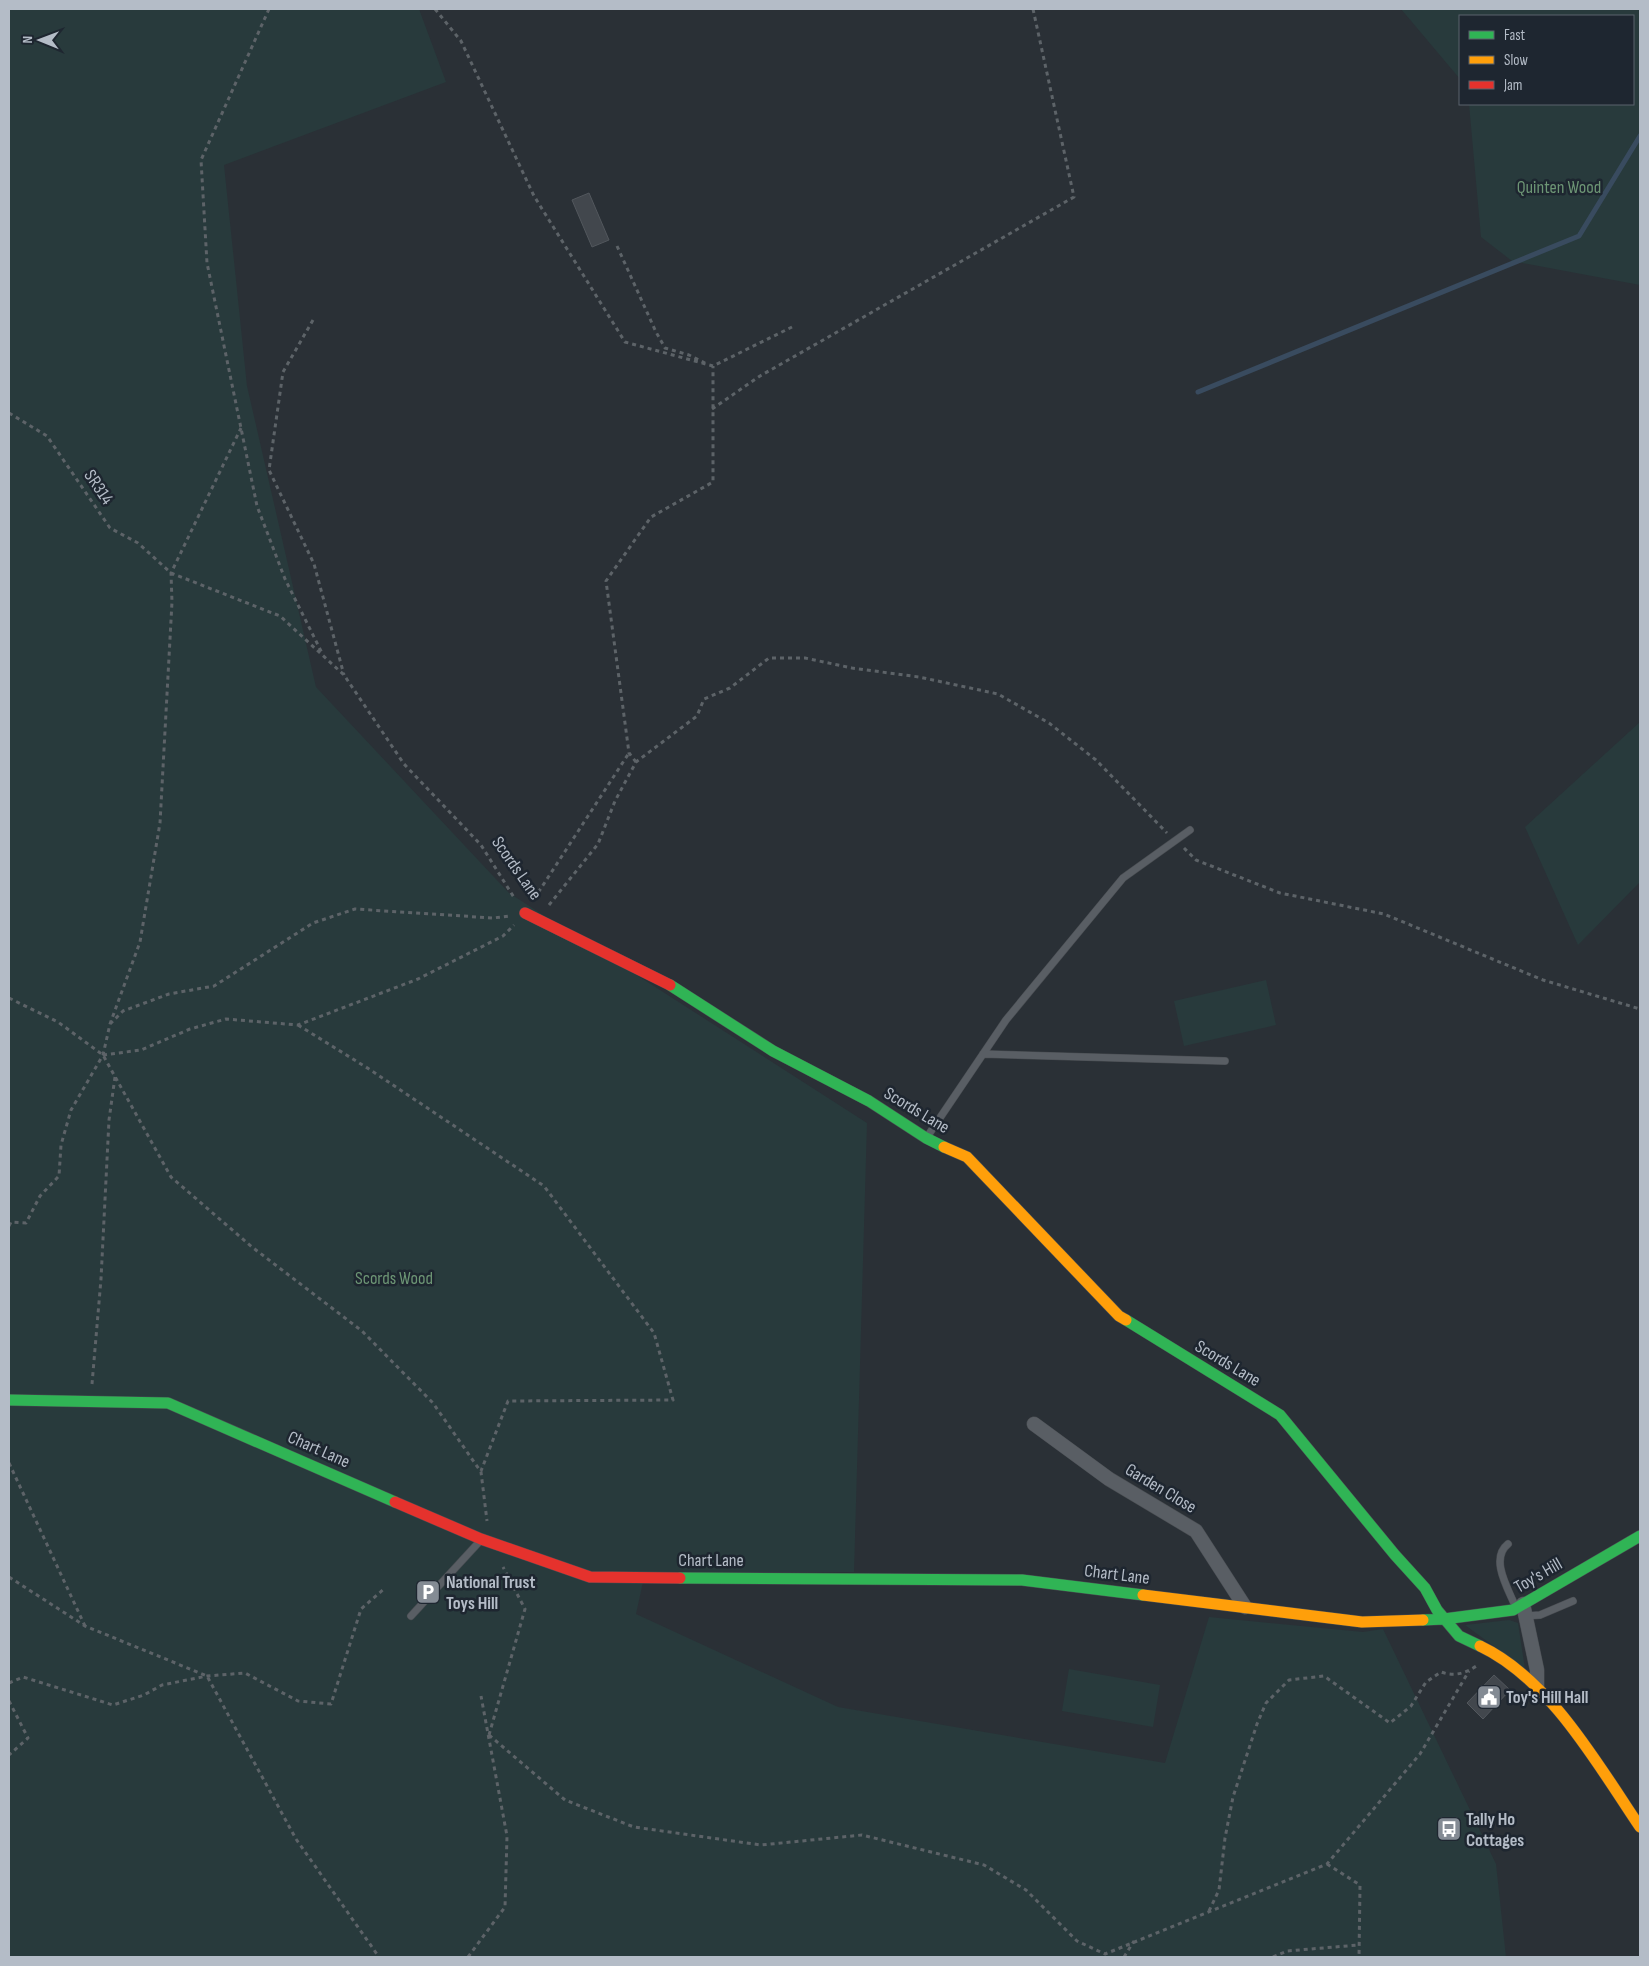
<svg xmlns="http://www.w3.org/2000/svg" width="1649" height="1966" font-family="'Sofia Sans Condensed',sans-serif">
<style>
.green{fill:#283a3c}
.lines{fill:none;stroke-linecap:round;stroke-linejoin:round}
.stream{stroke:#394b5f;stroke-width:5}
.building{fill:#42474d;stroke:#52575d}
.lane-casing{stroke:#484c51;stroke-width:8}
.street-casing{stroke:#484c51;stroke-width:15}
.fast-casing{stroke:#484c51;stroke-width:12}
.slow-casing{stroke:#484c51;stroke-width:12}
.jam-casing{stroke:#484c51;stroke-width:12}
.path{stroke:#5d6368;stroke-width:3;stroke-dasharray:4 4;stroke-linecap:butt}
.lane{stroke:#595e64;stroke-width:7}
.street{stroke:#595e64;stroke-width:14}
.fast{stroke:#30b455;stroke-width:11}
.slow{stroke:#ff9f0a;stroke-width:11}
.jam{stroke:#e5322d;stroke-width:11}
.labels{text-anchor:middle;stroke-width:5;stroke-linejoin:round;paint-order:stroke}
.park-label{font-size:18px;fill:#6d9675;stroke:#1e2630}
.street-label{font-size:18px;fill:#b4bcc7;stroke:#1e2630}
.poi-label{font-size:18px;font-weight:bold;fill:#b4bcc7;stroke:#1e2630;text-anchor:start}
</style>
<rect width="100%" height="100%" fill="#2a3036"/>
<!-- green -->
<path class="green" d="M9 9H419L446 82 224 165 247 386 316 687 509 893 867 1123 854 1572 645 1573 636 1614 838 1707 1165 1763 1209 1617 1363 1632 1383 1629 1496 1864 1506 1957H9Z
M1401 9H1640V285L1512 261 1481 237 1469 104H1633V16H1460V79Z
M1640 722V882L1578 945 1525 827Z
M1266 980 1276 1025 1184 1046 1174 1001Z
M1509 1620 1518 1623 1525 1669 1465 1625Z
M1069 1669 1160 1685 1153 1727 1062 1711Z"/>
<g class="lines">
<!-- stream -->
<path class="stream" d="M1198 392 1579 236 1640 136"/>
</g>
<!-- building -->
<path class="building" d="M589 193 609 240 592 247 572 200Z
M1494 1675 1510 1690 1483 1719 1467 1703Z"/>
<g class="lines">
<defs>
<path id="lane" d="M983 1054 1225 1061
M927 1137 1006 1020 1123 878 1190 830
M1508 1544C1489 1559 1509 1590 1516 1608
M411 1616 480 1541
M1525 1616 1540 1615 1573 1601"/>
<path id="street" d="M1034 1424 1109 1479 1196 1531 1245 1607
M1523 1604 1537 1670V1687"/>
<path id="fast" d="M670 985 773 1051 869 1101 926 1138 944 1147
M1126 1320 1280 1415 1395 1555 1425 1588 1437 1610 1459 1636 1480 1646
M9 1400 168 1403 395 1502
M680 1578 1022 1580 1143 1595
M1423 1620 1444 1619 1513 1610 1640 1536"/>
<path id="slow" d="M944 1147 967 1157 1119 1316 1126 1320
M1143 1595 1362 1622 1423 1620
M1480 1646C1550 1679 1598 1765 1640 1827"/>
<path id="jam" d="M525 913 670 985
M395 1502 481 1539 590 1577 680 1578"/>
</defs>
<!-- lane casing -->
<use href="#lane" class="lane-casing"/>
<!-- street casing -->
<use href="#street" class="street-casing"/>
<!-- fast casing -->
<use href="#fast" class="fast-casing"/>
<!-- slow casing -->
<use href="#slow" class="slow-casing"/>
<!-- jam casing -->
<use href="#jam" class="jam-casing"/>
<!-- path -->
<path class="path" d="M269 9 201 160 207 263 257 506 285 579 322 653
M435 9 461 41 534 196 625 342 713 366 792 327
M617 246 656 332 665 348 689 355 705 363
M313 320 283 372 269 470 314 564 344 675
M712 409 760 376 1074 197 1033 9
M9 413 47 436 110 528 138 543 171 573 280 616 344 675 404 764 481 845 515 899
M636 762 629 753 606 581 651 517 713 482V366
M1184 848 1196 860 1280 893 1384 914 1543 980 1640 1009
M534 899 629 753
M549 905 598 844 615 801 636 762 697 716 704 699 730 688 769 658H805L852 668 919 677 998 694 1049 723 1096 760 1167 833
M9 998 58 1022 103 1055 171 1177 252 1247 362 1331 433 1403 481 1472 487 1521
M110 1024 123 1011 169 994 214 986 313 923 355 909 493 918 509 916
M298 1025 369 1069 544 1186 654 1333 673 1400 508 1401 481 1471
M103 1055 141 1050 190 1029 226 1019 298 1025 418 979 503 936 514 925
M9 1226 11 1222 26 1223 40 1196 59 1176 61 1145 71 1110 103 1055 110 1024 140 942 160 823 172 602 171 573 241 428
M92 1384 101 1279 109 1120 115 1077
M9 1463 85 1626
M9 1577 85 1626 207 1676 296 1839 379 1957
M9 1683 23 1677 113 1705 144 1695 162 1685 207 1676 245 1673 298 1701 331 1704 361 1609 385 1588
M9 1701 28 1738 9 1755
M489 1735 565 1800 634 1827 761 1845 862 1835 984 1865 1026 1890 1077 1941 1105 1954 1327 1864 1420 1754 1469 1671
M489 1735 525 1609 503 1567
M1327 1864 1360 1885 1359 1957
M1209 1911 1219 1890 1225 1838 1233 1797 1257 1724 1266 1703 1289 1680 1324 1676 1390 1723 1411 1706 1426 1682 1441 1672C1455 1677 1466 1673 1478 1665
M468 1957 505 1907 507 1836 481 1696
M1124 1957 1134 1941
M1273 1957 1287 1951 1358 1945"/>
<!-- lane -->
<use href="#lane" class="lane"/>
<!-- street -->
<use href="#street" class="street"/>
<!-- fast -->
<use href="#fast" class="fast"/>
<!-- slow -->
<use href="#slow" class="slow"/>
<!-- jam -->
<use href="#jam" class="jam"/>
</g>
<!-- icons -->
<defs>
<symbol id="parking-square" viewBox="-11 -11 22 22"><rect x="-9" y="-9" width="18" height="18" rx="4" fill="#848b94" stroke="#1e2630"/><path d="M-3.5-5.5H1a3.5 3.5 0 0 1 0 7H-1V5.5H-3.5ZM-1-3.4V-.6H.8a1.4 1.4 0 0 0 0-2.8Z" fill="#fff"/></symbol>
<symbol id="civic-square" viewBox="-11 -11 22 22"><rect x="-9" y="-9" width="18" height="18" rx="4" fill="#848b94" stroke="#1e2630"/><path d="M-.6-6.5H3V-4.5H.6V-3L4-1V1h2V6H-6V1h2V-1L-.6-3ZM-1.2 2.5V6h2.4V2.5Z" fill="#fff"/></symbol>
<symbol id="bus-square" viewBox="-11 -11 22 22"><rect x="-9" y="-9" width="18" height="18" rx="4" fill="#848b94" stroke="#1e2630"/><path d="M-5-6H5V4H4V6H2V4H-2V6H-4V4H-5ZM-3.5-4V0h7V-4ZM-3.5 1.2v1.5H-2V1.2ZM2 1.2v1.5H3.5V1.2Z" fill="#fff"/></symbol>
</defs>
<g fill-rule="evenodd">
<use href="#parking-square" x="414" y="1578" width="28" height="28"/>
<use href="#civic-square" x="1475" y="1683" width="28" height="28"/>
<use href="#bus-square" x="1435" y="1815" width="28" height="28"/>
</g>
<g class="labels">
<!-- park labels -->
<g class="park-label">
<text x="1559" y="193">Quinten Wood</text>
<text x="394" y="1284">Scords Wood</text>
</g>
<!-- street labels -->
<g class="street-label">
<text transform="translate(99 487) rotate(56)" y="6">SR314</text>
<text transform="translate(517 868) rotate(55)" y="6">Scords Lane</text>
<text transform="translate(917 1110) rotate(31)" y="6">Scords Lane</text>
<text transform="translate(1228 1363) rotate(31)" y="6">Scords Lane</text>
<text transform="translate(319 1449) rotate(24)" y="6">Chart Lane</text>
<text transform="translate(1161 1488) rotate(31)" y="6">Garden Close</text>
<text x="711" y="1566">Chart Lane</text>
<text transform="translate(1117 1574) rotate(7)" y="6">Chart Lane</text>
<text transform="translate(1538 1575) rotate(-30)" y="6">Toy's Hill</text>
</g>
<!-- poi labels -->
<g class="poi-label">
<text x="446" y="1588">National Trust<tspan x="446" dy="21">Toys Hill</tspan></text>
<text x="1506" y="1703">Toy's Hill Hall</text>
<text x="1466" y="1825">Tally Ho<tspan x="1466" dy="21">Cottages</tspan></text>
</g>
</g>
<!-- border -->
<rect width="1649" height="1966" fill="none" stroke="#b4bcc7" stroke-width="20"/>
<!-- legend -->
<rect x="1459" y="15" width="175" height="90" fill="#1e2630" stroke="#5a626c"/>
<rect x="1469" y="31" width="25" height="8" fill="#30b455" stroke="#5a626c"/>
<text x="1504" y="40" font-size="15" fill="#b4bcc7">Fast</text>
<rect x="1469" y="56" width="25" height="8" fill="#ff9f0a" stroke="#5a626c"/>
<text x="1504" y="65" font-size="15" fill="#b4bcc7">Slow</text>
<rect x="1469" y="81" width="25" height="8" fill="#e5322d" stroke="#5a626c"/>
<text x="1504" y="90" font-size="15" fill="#b4bcc7">Jam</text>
<!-- north arrow -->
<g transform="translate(40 40) rotate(271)" stroke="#1e2630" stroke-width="4" paint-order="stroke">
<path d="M0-4L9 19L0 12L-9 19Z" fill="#b4bcc7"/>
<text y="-8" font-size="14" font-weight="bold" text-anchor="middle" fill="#b4bcc7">N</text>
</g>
</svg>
